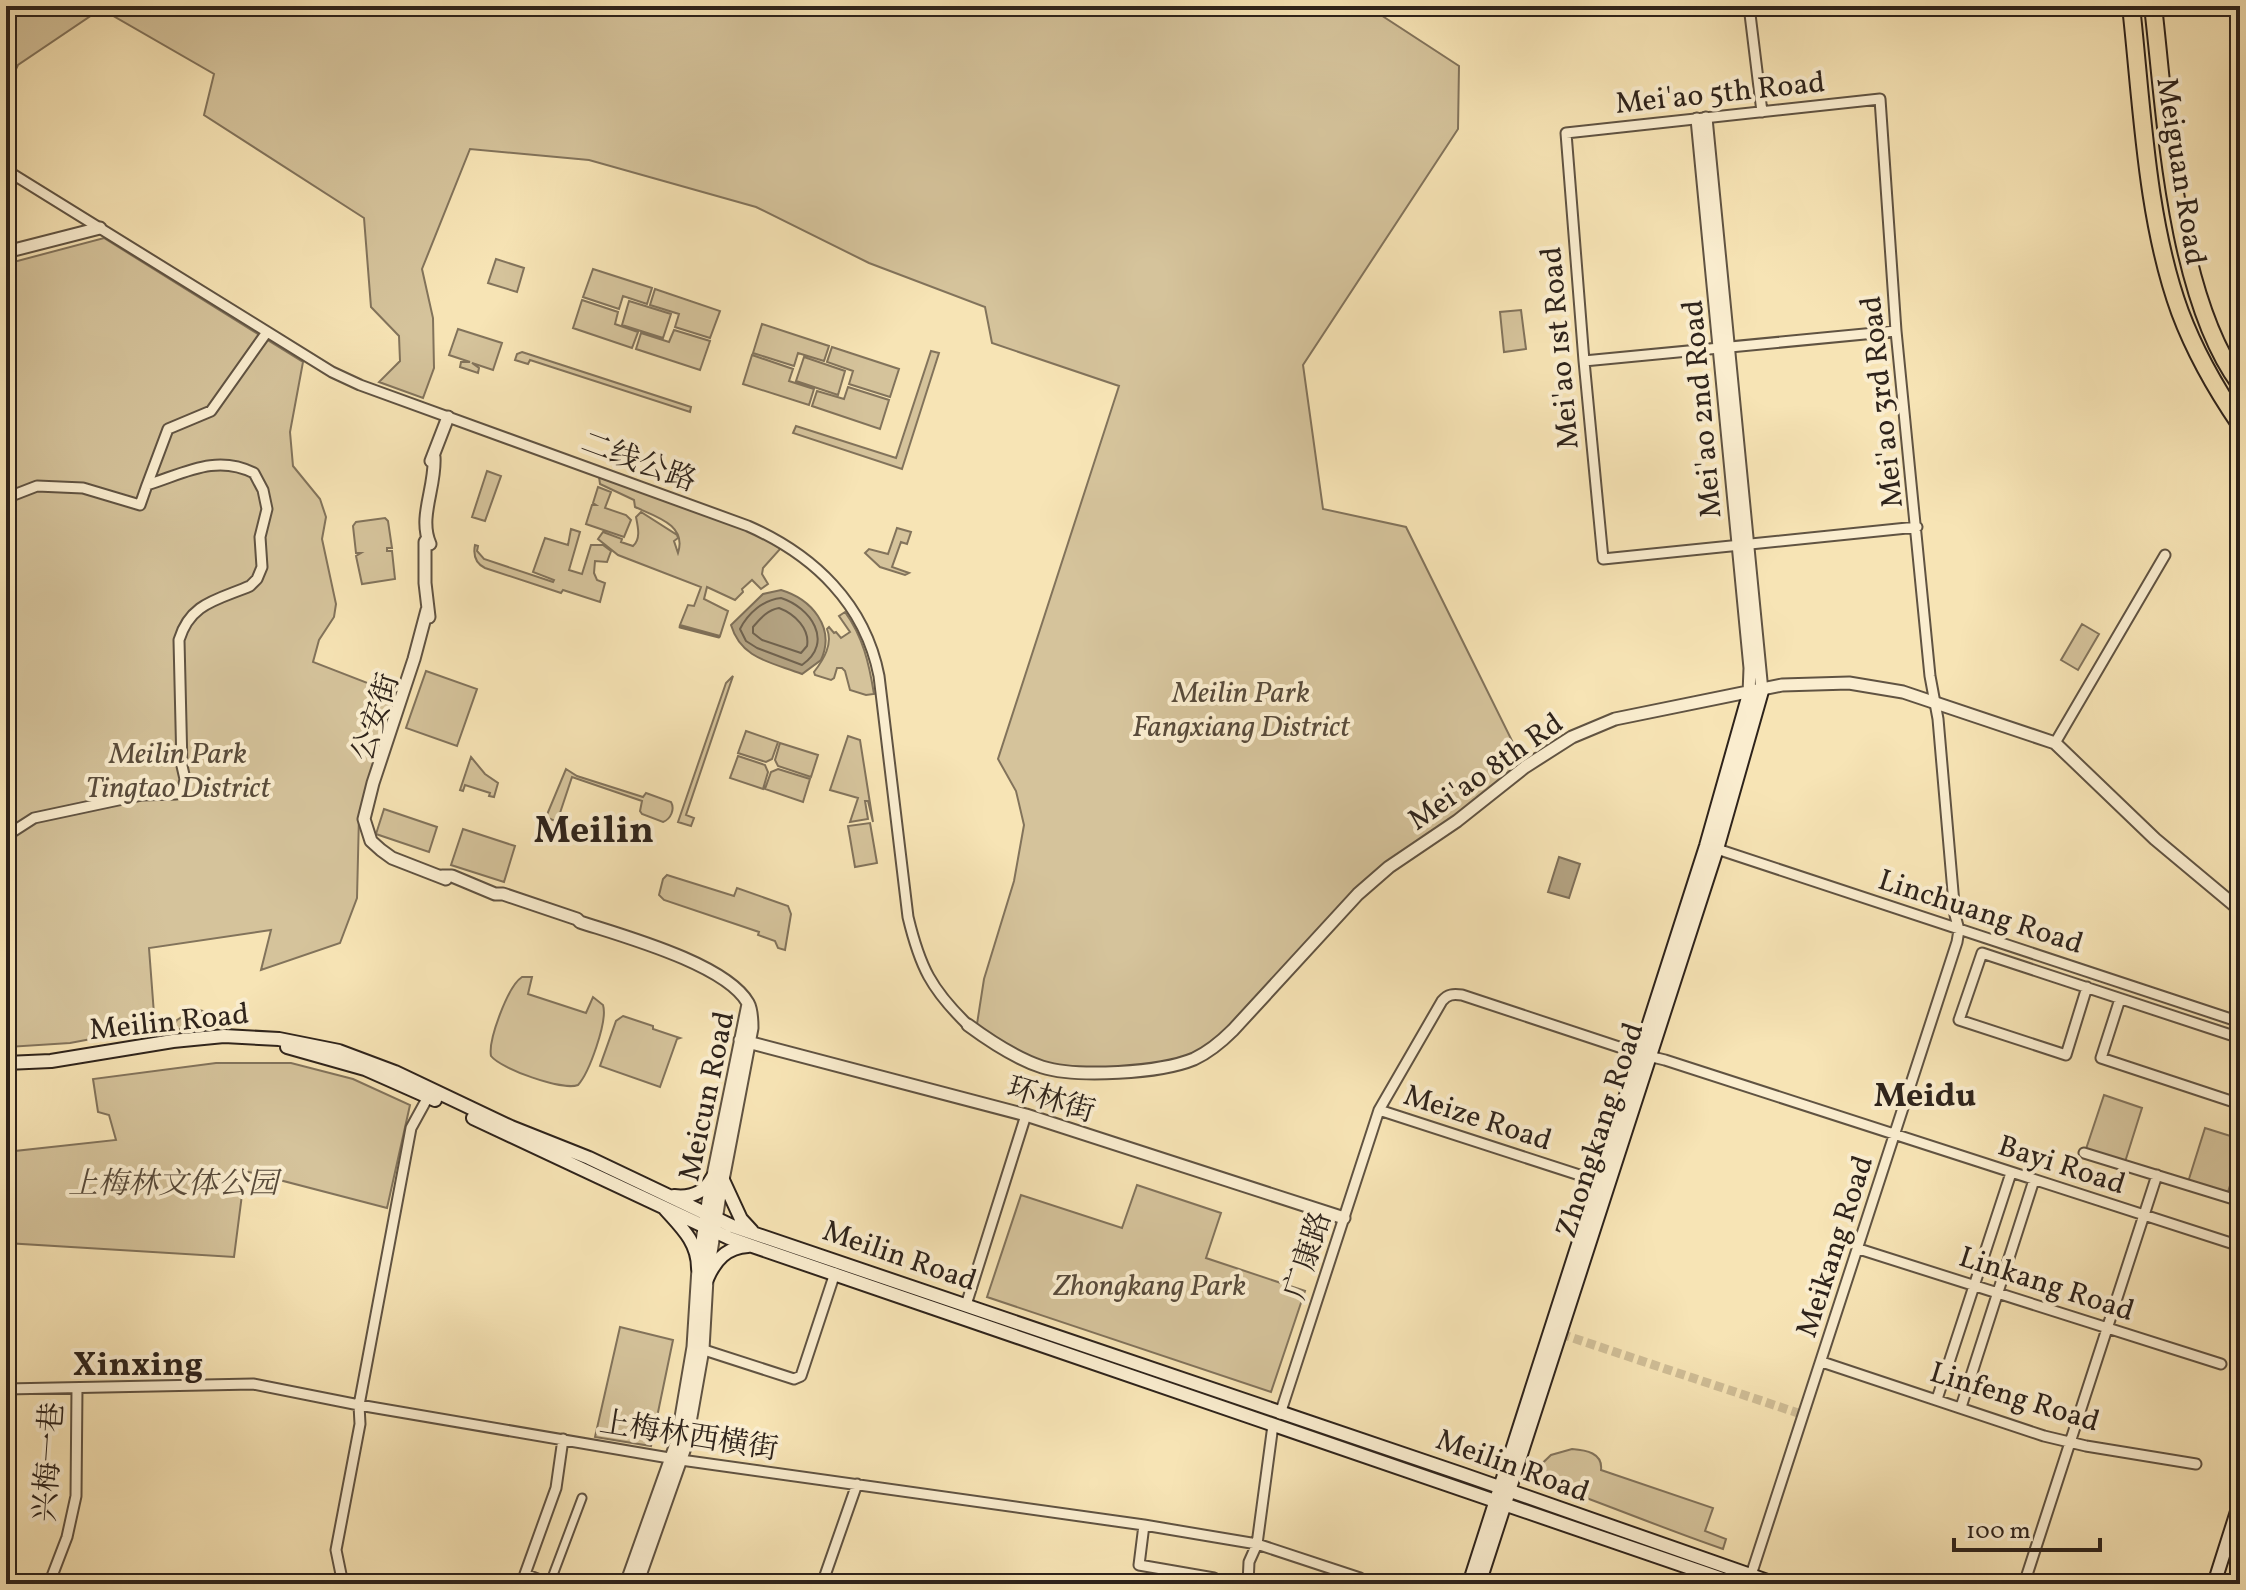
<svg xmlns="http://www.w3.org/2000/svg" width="2246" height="1590" font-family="Vollkorn,'Noto Serif SC',serif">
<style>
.green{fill:#d5c39b;stroke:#82735b;stroke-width:2}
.water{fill:#b3a281;stroke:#7e6f58;stroke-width:2}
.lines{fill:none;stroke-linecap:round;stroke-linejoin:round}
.shore{stroke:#70624e;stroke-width:2}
.stream{stroke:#7e6f58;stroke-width:3}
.minor-tunnel{stroke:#cfbd96;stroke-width:9;stroke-dasharray:9 4.5;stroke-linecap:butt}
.pedestrian-casing{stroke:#605342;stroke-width:11}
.minor-casing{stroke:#605342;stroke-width:13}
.tertiary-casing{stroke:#605342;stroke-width:15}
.secondary-casing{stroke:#2e231b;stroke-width:16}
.trunk-casing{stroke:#2e231b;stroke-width:20}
.pedestrian{stroke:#faedcf;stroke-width:7}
.minor{stroke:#faedcf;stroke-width:9}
.tertiary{stroke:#faedcf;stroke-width:11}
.secondary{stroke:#faedcf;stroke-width:12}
.trunk{stroke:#f7e4b5;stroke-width:16}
.labels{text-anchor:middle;stroke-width:8;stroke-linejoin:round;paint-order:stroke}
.street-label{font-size:30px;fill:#2e231b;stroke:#faedcf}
.park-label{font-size:30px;font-style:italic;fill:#584b3b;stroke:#faedcf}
.quarter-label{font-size:34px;font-weight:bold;fill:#2e231b;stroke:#faedcf}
.district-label{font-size:38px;font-weight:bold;fill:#2e231b;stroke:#faedcf}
</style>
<rect width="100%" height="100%" fill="#f7e4b5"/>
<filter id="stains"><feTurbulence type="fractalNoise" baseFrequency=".0025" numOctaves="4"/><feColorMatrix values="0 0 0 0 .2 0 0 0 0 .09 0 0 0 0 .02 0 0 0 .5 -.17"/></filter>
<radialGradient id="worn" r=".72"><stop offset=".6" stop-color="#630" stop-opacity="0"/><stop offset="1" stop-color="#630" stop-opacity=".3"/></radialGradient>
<!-- green -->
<path class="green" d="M6 6H1367L1459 66 1458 129 1303 365 1323 509 1406 527 1525 767 1389 867 1218 1045 1173 1065 1056 1071 986 1038 977 1024 984 979 1014 881 1024 825 1016 791 998 759 1119 386 992 343 985 307 869 263 756 207 589 160 470 149 422 269 433 318 434 368 423 398 379 382 400 361 399 336 371 307 364 218 204 115 214 74 101 9 18 65 6 90Z
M104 238 303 362 290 432 293 466 320 499 326 517 322 539 336 604 334 617 319 640 313 662 396 694 359 816 357 898 340 943 261 970 271 930 149 948 155 1027 70 1043 8 1047 6 331 14 309 6 308V264Z
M496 259 524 268 517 292 488 283Z
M593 269 652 288 647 304 623 296 619 309 583 297Z
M655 289 720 311 710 338 675 327 679 314 650 305Z
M582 300 618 312 615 324 638 332 632 348 573 328Z
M629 301 671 314 663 338 622 325Z
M1521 310 1526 349 1504 352 1500 312Z
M762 324 829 346 824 361 798 353 794 366 753 353Z
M458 329 502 343 493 370 472 363 479 368 478 373 460 367 461 362H470L449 355Z
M674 330 710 341 700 370 636 349 641 333 669 342Z
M832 347 899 369 890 397 849 384 853 371 827 362Z
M931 351 939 353 902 469 793 433 796 426 896 458Z
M522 352 691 407 690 412 530 360 528 364 515 360 517 354Z
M752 355 793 369 789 381 814 389 809 405 743 384Z
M804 357 845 371 838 395 796 381Z
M848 387 889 400 880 429 812 406 817 391 844 399Z
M487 471 501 476 485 521 472 517Z
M599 477 768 538 781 548 763 568 762 574 768 584 761 589 752 580 742 589 743 592 735 600 707 587 704 599 728 611 720 636 680 625 688 605 694 606 701 587 618 555 598 539 603 532 622 539 621 542 633 546C641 539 638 527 636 517L641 512 677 535 678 538 674 541 678 553C687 525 657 517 635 507L634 500 600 484Z
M598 487 611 492 605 508 626 515 631 520 624 537 586 524 592 505H596L593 503Z
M385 518 388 521 392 548H387V551H392L395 579 362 584 356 556 361 553H356L353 526 356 522Z
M897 528 911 532 907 544 901 542 892 567 909 573 905 575 880 567 865 553 869 549 888 554Z
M571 529 580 532 569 570 582 574 591 545H603L611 551 607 562 595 561 594 573 597 580 605 583 600 602 563 590 561 593 485 568C475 563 473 555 475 545L478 546 477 551 484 559 553 582 554 580 533 572 545 538 568 545Z
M845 612C863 637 869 663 874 694L866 695 850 690 845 671 842 668H837L834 678 831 680 815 675 814 672C824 659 833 644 827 629L829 627 834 633 836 632 841 638 850 632 839 616Z
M2082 624 2099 634 2078 670 2061 660Z
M426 671 477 689 457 746 406 728Z
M733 676 686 815 694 818 691 826 678 822 726 683Z
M746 731 778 742 772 759 766 762 738 753Z
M848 736 860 740 873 822 868 801H865L868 819 850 822 858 798 830 790Z
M780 743 818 755 811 777 778 766 775 760Z
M738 756 765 765 768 772 763 789 730 778Z
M471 757 485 774 498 783 494 797 489 796 490 793 465 785 463 791 460 790Z
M566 769 577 776 643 797 646 793 671 802C675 809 671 819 663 822L642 814 640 811 642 801 572 777 557 822 546 817Z
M778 769 810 779 803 802 765 789 771 772Z
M384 809 437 827 429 852 376 834Z
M870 823 877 863 855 867 848 826Z
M463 829 515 846 504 882 451 865Z
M667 875 734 896 737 888 788 906 791 914 785 950 778 948 775 941 758 935 759 932 664 900 659 895 663 879Z
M522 977H532L528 994 586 1013 593 997 603 1005C608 1021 589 1073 578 1085 563 1091 501 1069 491 1056 488 1040 508 986 522 977Z
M195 1009 222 1016 230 1024 171 1030 177 1020Z
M623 1016 653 1026V1029L680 1038 677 1039 660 1087 600 1066 616 1021Z
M216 1063H291L353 1079 410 1105 387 1208 245 1171 234 1257 6 1243V1152L116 1140 109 1115 98 1112 93 1079Z
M2104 1095 2142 1108 2125 1162 2086 1149Z
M2205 1128 2240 1139V1154L2227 1195 2188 1182Z
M1137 1185 1221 1213 1206 1258 1305 1291 1271 1392 987 1297 1021 1195 1122 1228Z
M620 1327 673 1340 651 1446 595 1437Z
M1572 1449C1586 1450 1603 1453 1601 1470L1713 1508 1705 1531 1726 1539 1723 1549C1659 1527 1598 1501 1534 1479L1531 1474 1551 1455Z"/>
<!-- water -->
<path class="water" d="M781 590C811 599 836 627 821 660L802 674C771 662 741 659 731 625L763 594Z
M1559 857 1580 864 1569 898 1548 892Z"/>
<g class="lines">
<!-- shore -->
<path class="shore" d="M781 598C810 607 835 642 802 665L757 648 746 641 740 629C748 613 763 600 781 598Z
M779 608C795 614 810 629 807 646L801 653 762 640 753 633V627C760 619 767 610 779 608Z"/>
<!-- stream -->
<path class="stream" d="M680 627 719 637"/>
<!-- minor-tunnel -->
<path class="minor-tunnel" d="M1561 1334 1804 1415"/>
<defs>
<path id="pedestrian" d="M550 1583 582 1498"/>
<path id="minor" d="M1749 6 1762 112
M6 170 332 372 360 385 748 526C814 555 865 604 879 676L908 917C920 967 931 989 968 1025
M1584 361 1896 331
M147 485 168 429 211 411 267 332
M6 498 37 486 83 488 140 505 147 485C185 473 216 454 254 473L263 490 267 509 260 537 262 567 257 579 250 586C217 600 190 603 179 640L182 766 185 779 183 789 176 794 142 795 34 818 6 836
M2055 743 2165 555
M1714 848 2240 1022
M2087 987 2066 1055 1959 1020 1982 953 2240 1038
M2120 999 2101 1058 2240 1104
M1379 1110 1604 1183
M2084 1153 2240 1201
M1859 1249 2221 1364
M966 1305 1026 1115
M698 1348 794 1379 801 1376 835 1273
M1822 1362 2044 1436 2086 1446 2196 1464
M6 1389 253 1384 359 1405 681 1460 1144 1525 1257 1544 1360 1578
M1937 1399 2011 1173
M1961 1407 2034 1180
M1280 1414 1379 1110 1442 1001C1448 994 1453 994 1462 995L1640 1054 1665 1060 2240 1246
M1144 1525 1139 1565 1214 1578
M1751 1575 1957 942 1959 930 1955 915 1938 719 1930 676 1896 331 1880 99 1566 133 1584 361 1603 559 1917 527
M49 1584 67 1537 76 1496 77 1388
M343 1584 336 1550 360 1424 359 1405 411 1128 428 1097
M550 1584 525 1574 556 1488 563 1439
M822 1584 857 1484
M1248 1584 1249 1562 1257 1544 1273 1425
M2024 1584 2157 1175"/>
<path id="tertiary" d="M1706 118 1762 691
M1697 119 1750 668 1749 694
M6 252 100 228
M431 461 448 417
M427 539 425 542V583L429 617
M430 544C418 517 436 487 434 457
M427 610 414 659 373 783 364 819 371 841 381 850 392 858 446 879
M442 876H452L495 894H503L577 919 580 922C623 936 726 964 748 1003 752 1010 752 1020 752 1028L719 1201 707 1279 703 1349 686 1445 637 1584
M968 1025C991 1042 1015 1058 1042 1067 1077 1078 1160 1073 1194 1059 1209 1052 1221 1042 1233 1030L1358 894 1389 867 1457 821 1525 767 1572 737 1615 719 1782 685 1849 683 1903 692 2055 743 2155 839 2240 910
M740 1040 1026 1115 1344 1218
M626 1584 677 1441 693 1347 698 1268 709 1195 748 1004"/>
<path id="secondary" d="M287 1047 365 1069 435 1100
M6 1063 51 1061 173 1041 224 1036 279 1039 339 1051 395 1072 511 1127 589 1158 732 1226 1462 1474 1776 1584
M473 1118 729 1238 1737 1584
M723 1180 741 1219 752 1231
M674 1196C690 1198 704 1193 712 1178
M665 1209C681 1227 698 1242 698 1268
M707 1279C715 1260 727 1247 748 1246
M1469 1584 1706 846 1749 694
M1479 1584 1717 849 1762 691
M2214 1584 2240 1502"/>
<path id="trunk" d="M2131 6C2142 104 2146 219 2180 312 2195 352 2216 389 2240 424
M2153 6C2166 117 2174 294 2240 384"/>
</defs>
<!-- pedestrian casing -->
<use href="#pedestrian" class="pedestrian-casing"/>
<!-- minor casing -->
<use href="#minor" class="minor-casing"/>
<!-- tertiary casing -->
<use href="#tertiary" class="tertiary-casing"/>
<!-- secondary casing -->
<use href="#secondary" class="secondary-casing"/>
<!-- trunk casing -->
<use href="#trunk" class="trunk-casing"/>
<!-- pedestrian -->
<use href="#pedestrian" class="pedestrian"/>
<!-- minor -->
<use href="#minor" class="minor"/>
<!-- tertiary -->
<use href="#tertiary" class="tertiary"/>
<!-- secondary -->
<use href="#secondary" class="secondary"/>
<!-- trunk -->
<use href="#trunk" class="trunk"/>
</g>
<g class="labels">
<!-- street labels -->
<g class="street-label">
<text transform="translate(1720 92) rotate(-6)" y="10">Mei'ao 5th Road</text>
<text transform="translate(2182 171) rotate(81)" y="10">Meiguan Road</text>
<text transform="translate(1559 348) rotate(-95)" y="10">Mei'ao 1st Road</text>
<text transform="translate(1881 402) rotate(-96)" y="10">Mei'ao 3rd Road</text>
<text transform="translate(1701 409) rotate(-95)" y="10">Mei'ao 2nd Road</text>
<text transform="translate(639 461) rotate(20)" y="10">二线公路</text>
<text transform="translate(375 717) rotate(-72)" y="10">公安街</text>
<text transform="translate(1485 771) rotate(-35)" y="10">Mei'ao 8th Rd</text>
<text transform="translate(1981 911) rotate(18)" y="10">Linchuang Road</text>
<text transform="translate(169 1021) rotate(-6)" y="10">Meilin Road</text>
<text transform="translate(706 1096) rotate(-78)" y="10">Meicun Road</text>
<text transform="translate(1051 1099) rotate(17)" y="10">环林街</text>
<text transform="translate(1478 1117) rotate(18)" y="10">Meize Road</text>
<text transform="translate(1599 1130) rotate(-72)" y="10">Zhongkang Road</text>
<text transform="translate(2062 1164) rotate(18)" y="10">Bayi Road</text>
<text transform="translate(1834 1246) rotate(-72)" y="10">Meikang Road</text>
<text transform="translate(900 1255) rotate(19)" y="10">Meilin Road</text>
<text transform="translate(1307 1255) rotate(-72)" y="10">广康路</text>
<text transform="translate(2047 1283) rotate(18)" y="10">Linkang Road</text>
<text transform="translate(2015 1396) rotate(17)" y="10">Linfeng Road</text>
<text transform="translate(689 1435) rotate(9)" y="10">上梅林西横街</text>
<text transform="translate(48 1462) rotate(-86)" y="10">兴梅一巷</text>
<text transform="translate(1513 1465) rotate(20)" y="10">Meilin Road</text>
</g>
<!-- park labels -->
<g class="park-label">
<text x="1241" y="702">Meilin Park<tspan x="1241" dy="34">Fangxiang District</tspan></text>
<text x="178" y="763">Meilin Park<tspan x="178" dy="34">Tingtao District</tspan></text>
<text x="173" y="1193">上梅林文体公园</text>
<text x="1150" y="1295">Zhongkang Park</text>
</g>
<!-- quarter labels -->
<g class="quarter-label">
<text x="1925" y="1106">Meidu</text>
<text x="138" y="1375">Xinxing</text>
</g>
<!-- district labels -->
<g class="district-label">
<text x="594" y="842">Meilin</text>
</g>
</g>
<!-- margin -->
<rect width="2246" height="1590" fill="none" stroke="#f7e4b5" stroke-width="32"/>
<rect x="8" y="8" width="2230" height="1574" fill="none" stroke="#2e231b" stroke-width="4"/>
<rect x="16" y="16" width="2214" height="1558" fill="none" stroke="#2e231b" stroke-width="2"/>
<!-- scale -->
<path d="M1954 1538v12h146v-12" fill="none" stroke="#2e231b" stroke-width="4"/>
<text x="1966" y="1538" font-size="24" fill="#2e231b" stroke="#faedcf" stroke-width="6" paint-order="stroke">100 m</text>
<rect width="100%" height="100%" filter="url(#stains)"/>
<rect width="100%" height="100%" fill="url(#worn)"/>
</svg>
